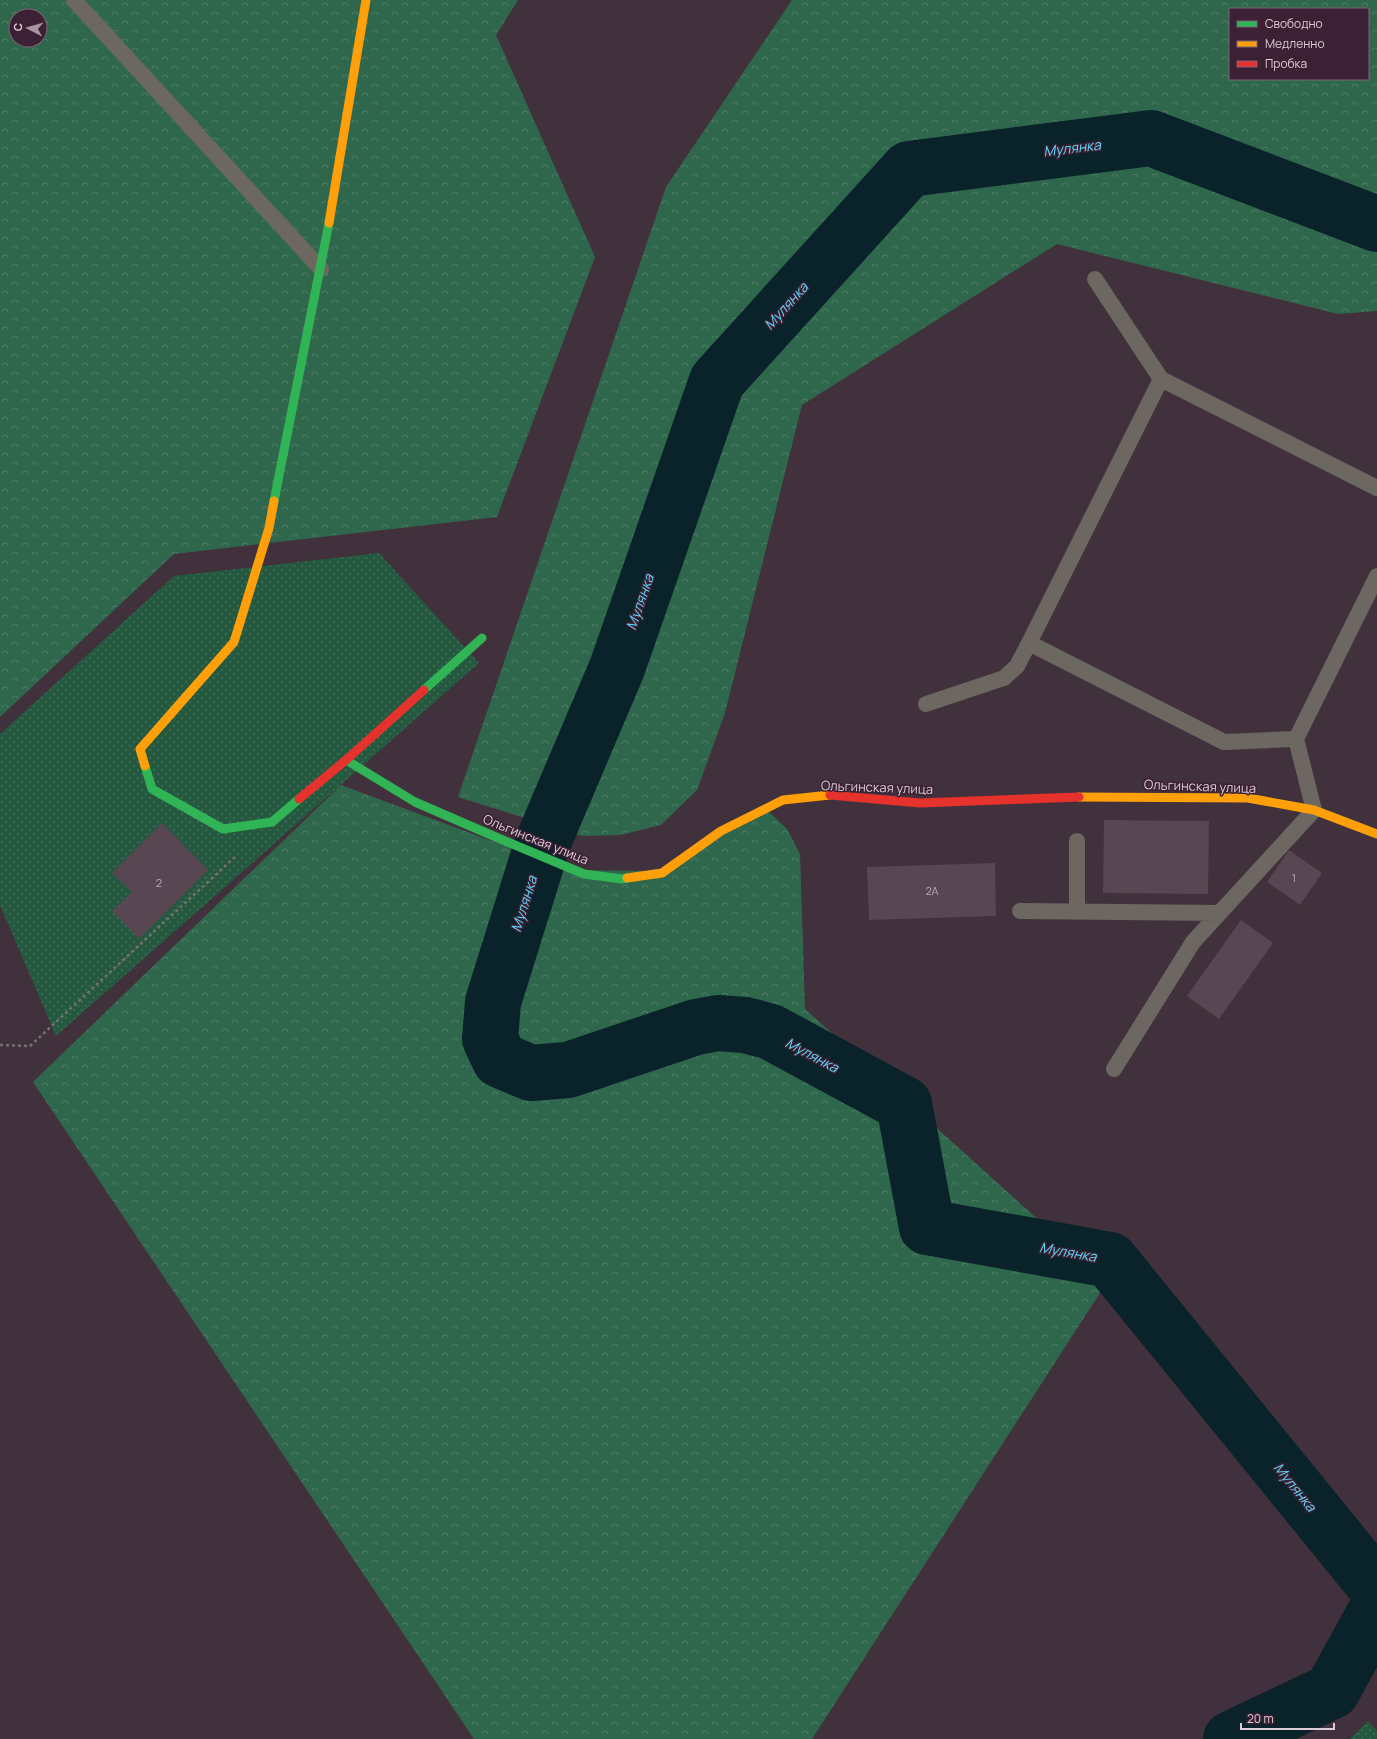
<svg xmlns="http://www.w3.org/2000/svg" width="1377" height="1739" font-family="Manrope,sans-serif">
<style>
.green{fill:url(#green-dots)}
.forest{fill:url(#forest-crowns);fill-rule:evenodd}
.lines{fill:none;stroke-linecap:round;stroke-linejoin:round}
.river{stroke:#0a222a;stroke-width:56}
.building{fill:#584653}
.path{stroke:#77706e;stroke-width:2.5;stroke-dasharray:3 3;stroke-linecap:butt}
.lane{stroke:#6c6761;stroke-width:16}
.fast{stroke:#30b455;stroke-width:9}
.slow{stroke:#ff9f0a;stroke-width:9}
.jam{stroke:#e5322d;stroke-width:9}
.labels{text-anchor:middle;stroke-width:3;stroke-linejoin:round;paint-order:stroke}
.number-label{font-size:11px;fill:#bcaab6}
.street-label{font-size:13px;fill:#ddcbd7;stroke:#3c2134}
.water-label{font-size:14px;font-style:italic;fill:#5dd8fa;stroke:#3c2134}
</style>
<defs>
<pattern id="green-dots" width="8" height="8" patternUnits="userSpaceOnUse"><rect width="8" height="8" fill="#245940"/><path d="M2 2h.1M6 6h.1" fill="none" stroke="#43705b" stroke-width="1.8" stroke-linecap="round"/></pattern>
<pattern id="forest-crowns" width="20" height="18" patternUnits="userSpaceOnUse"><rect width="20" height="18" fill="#2f674c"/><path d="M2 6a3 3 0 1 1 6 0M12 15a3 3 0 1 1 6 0" fill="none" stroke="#4d7b65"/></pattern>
</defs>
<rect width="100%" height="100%" fill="#41313c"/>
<!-- green -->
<path class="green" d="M379 553 479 663 56 1036 0 905V734L174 576Z
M1368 1721 1377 1731V1739H1350Z"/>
<!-- forest -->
<path class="forest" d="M0 0H518L496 35 595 257 497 517 174 554 0 717ZM16 16H40V40H16Z
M792 0H1377V311L1338 314 1057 244 802 405 725 713 697 790 661 825 620 835 582 836 458 797 666 187ZM1230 9H1368V79H1230Z
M341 785 570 870 657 871 767 810 787 829 800 854 805 1009 1107 1282 812 1739H474L33 1082Z"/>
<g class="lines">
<!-- river -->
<path class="river" d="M1377 224 1151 138 909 169 717 381 617 668 543 842 493 1002 490 1039 500 1060 531 1073 568 1070 696 1027 718 1023 745 1025 771 1032 904 1104 927 1227 1110 1260 1377 1588
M1231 1739 1332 1691 1377 1609"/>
</g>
<!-- building -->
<path class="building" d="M1104 820 1209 821 1208 894 1103 893Z
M162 823 208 870 139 939 112 911 132 892 112 873Z
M1289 850 1322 873 1300 905 1267 882Z
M995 863 996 916 869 920 867 867Z
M1241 920 1273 943 1219 1019 1187 996Z"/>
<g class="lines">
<!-- path -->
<path class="path" d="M0 1045 30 1046 237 855"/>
<!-- lane -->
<path class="lane" d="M74 0 321 269
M1095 279 1161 379
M926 704 1004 678 1017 666 1029 643
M1296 739 1224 742 1029 643 1161 379 1377 488
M1020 911 1220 913
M1077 912V841
M1114 1069 1193 942 1314 810 1296 739 1377 576"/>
<!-- fast -->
<path class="fast" d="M274 501 329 223
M424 690 482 638
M346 760 415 802 498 838 584 874 622 879 627 878
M145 766 152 789 223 829 272 822 299 799"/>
<!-- slow -->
<path class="slow" d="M329 223 366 0
M145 766 140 749 234 642 269 528 274 501
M1079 797 1248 798 1314 810 1377 834
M627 878 662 873 721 831 783 800 830 795"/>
<!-- jam -->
<path class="jam" d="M830 795 920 803 1079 797
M299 799 346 760 424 690"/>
</g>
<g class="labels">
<!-- number labels -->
<g class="number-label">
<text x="1294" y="882">1</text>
<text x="159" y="887">2</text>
<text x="932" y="895">2А</text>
</g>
<!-- street labels -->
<g class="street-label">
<text transform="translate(1200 786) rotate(2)" y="5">Ольгинская улица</text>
<text transform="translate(877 787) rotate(2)" y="5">Ольгинская улица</text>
<text transform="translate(536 839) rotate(22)" y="5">Ольгинская улица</text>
</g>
<!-- water labels -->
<g class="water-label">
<text transform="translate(1072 148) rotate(-7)" y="5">Мулянка</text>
<text transform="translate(786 306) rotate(-48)" y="5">Мулянка</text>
<text transform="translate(640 602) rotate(-71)" y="5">Мулянка</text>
<text transform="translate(524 904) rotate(-73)" y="5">Мулянка</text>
<text transform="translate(812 1055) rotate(28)" y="5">Мулянка</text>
<text transform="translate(1068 1252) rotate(10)" y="5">Мулянка</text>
<text transform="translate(1295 1487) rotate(51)" y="5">Мулянка</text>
</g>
</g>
<!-- legend -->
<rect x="1229" y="8" width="140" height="72" fill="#3c2134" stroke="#7c6575"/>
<rect x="1237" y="21" width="20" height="6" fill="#30b455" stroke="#7c6575"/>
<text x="1265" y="28" font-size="12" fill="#ddcbd7">Свободно</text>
<rect x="1237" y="41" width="20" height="6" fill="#ff9f0a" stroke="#7c6575"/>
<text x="1265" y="48" font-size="12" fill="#ddcbd7">Медленно</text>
<rect x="1237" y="61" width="20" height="6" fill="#e5322d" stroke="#7c6575"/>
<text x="1265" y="68" font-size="12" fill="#ddcbd7">Пробка</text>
<!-- north arrow -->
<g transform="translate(28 28) rotate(276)"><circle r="19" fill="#3c2134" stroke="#7c6575"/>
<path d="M0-3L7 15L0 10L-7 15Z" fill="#a695a1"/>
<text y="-6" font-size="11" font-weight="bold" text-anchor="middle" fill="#ddcbd7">С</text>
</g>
<!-- scale -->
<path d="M1241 1723v6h93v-6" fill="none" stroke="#ddcbd7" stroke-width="2"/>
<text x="1247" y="1723" font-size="12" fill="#ddcbd7" stroke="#3c2134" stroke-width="3" paint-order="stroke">20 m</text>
</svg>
